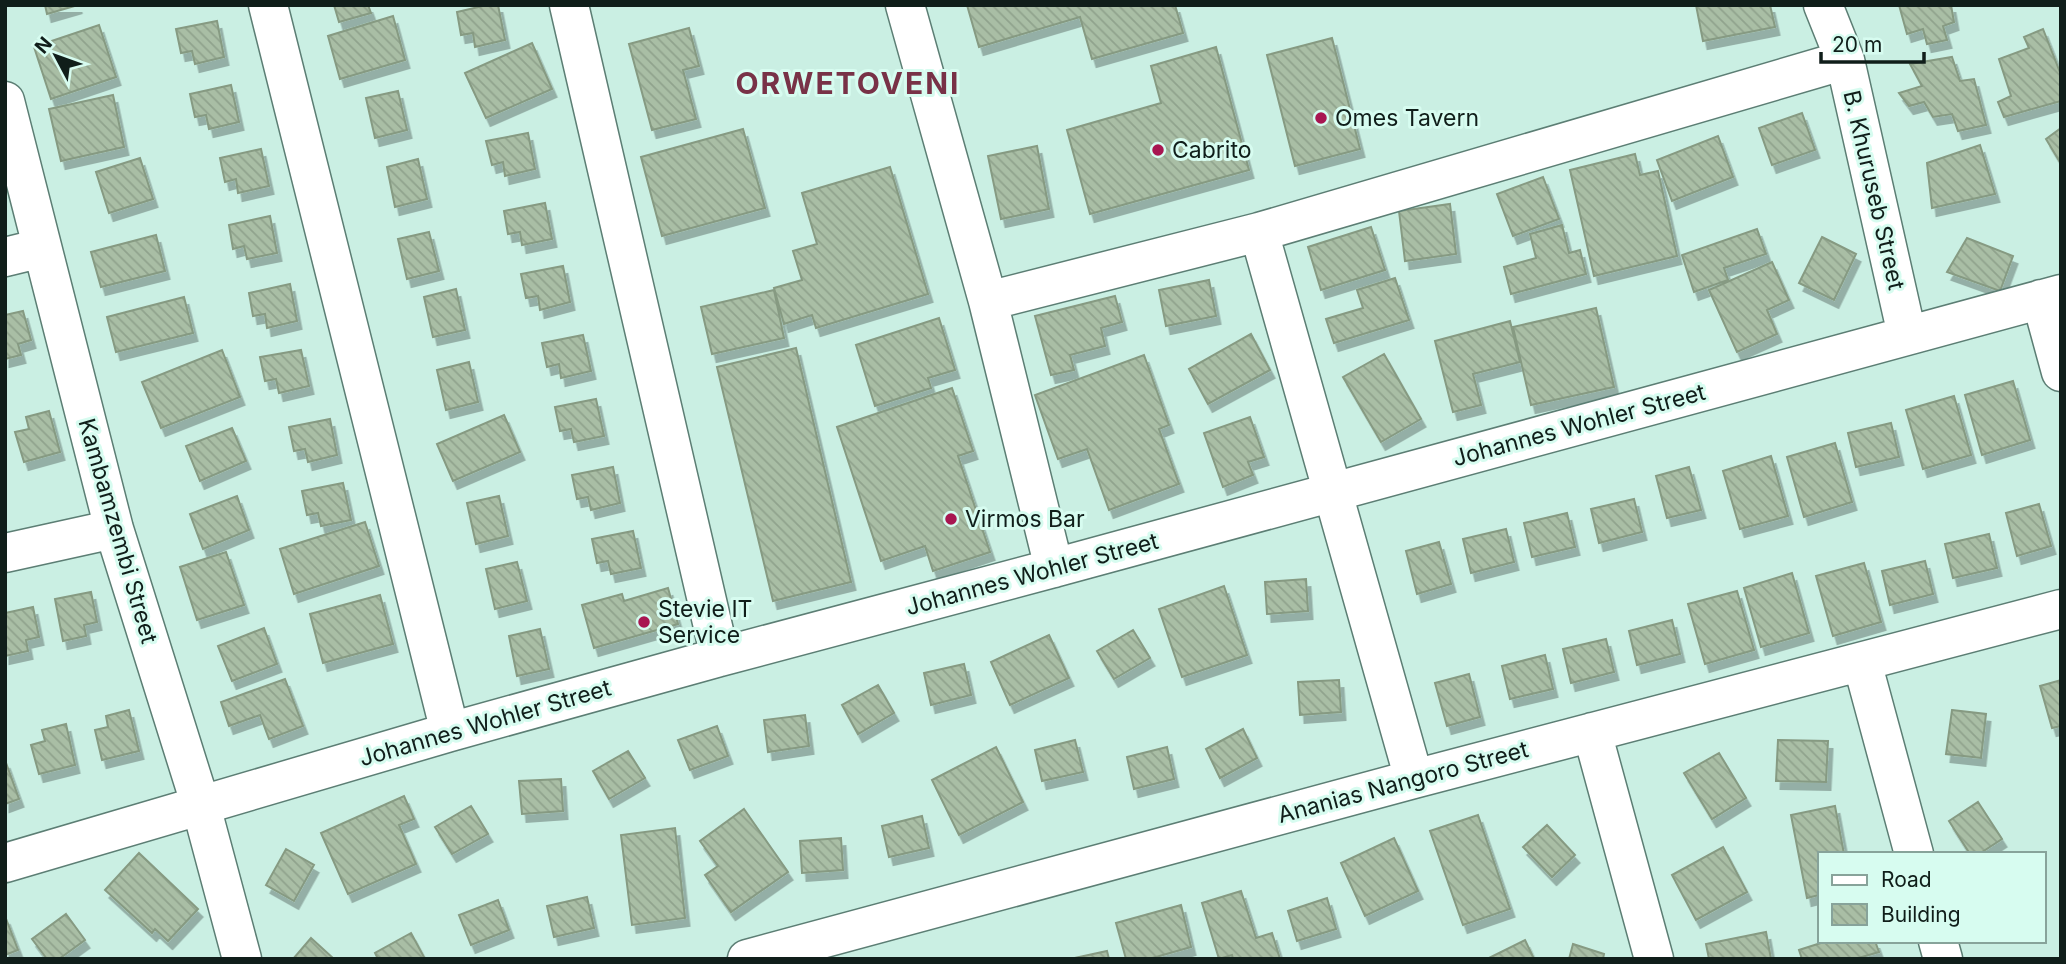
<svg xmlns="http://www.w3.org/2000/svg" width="2066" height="964" font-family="Inter,sans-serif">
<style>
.building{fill:url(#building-back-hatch);stroke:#869a82;stroke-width:2;filter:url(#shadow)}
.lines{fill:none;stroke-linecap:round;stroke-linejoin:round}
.minor-casing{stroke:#5c7e74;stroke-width:41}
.minor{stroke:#fff;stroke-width:38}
.poi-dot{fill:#a81651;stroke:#d7fcf0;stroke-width:2.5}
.labels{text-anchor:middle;stroke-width:6;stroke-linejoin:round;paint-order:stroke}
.poi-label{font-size:23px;fill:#101e1a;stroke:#d7fcf0;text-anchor:start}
.street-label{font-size:23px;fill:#101e1a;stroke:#d7fcf0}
.district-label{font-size:30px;font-weight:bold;letter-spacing:2px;fill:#783247;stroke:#d7fcf0}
</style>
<defs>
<pattern id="building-back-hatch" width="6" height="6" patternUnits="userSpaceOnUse" patternTransform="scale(1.75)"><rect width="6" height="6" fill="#a9bea5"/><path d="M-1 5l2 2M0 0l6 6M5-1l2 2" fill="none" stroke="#90a38d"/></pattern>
<filter id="shadow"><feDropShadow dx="4.5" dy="8" stdDeviation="0" flood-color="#0004"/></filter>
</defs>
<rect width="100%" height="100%" fill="#caefe3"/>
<!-- building -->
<path class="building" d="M45 5H78L47 14Z
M334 5H368L371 13 339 22Z
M487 5H498L505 40 475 47 473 33 461 35 457 12Z
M967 5H1175L1183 33 1092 59 1080 17 979 47Z
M1696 5H1770L1775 27 1703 41Z
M1899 5H1951L1954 22 1943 26 1947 40 1927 44 1923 29 1907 34Z
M393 16 405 60 340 79 328 36Z
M217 21 224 57 195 64 192 51 181 53 176 29Z
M99 25 116 77 51 99 34 47Z
M689 28 699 66 683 70 696 119 652 130 629 44Z
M2043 29 2061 75V101L2004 117 1998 102 2011 96 1999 59 2029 48 2024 37Z
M1332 38 1360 149 1295 166 1267 55Z
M532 43 552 89 486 118 465 73Z
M1216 47 1249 170 1090 214 1067 130 1161 103 1151 66Z
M1952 57 1960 81 1974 79 1986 125 1958 131 1952 114 1933 117 1924 102 1909 106 1899 93 1922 86 1910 64Z
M231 85 239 122 209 129 206 115 195 117 190 94Z
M398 91 407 130 375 138 366 98Z
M113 95 124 147 61 161 49 109Z
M1802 113 1815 150 1772 165 1759 128Z
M2061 128V164L2046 139Z
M743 129 765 208 662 236 641 157Z
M528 133 535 169 505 176 503 162 492 165 486 141Z
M1718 136 1733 177 1672 201 1657 160Z
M1980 145 1995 194 1932 208 1927 163Z
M1037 146 1049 209 1001 219 988 156Z
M261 149 269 186 238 193 236 179 225 182 220 158Z
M1635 154 1640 175 1658 171 1677 256 1594 276 1570 170Z
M140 158 153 199 109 213 96 172Z
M418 159 427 199 395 207 387 167Z
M890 167 928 294 816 328 812 315 784 324 774 288 802 280 793 251 817 244 802 193Z
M1543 177 1559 219 1513 236 1497 194Z
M545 203 552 239 522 245 520 232 508 234 504 211Z
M1450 204 1456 254 1405 261 1399 211Z
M270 216 277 253 247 259 244 246 233 249 229 225Z
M1562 225 1569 253 1580 250 1586 274 1511 294 1504 267 1536 258 1530 234Z
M1371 227 1385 270 1321 290 1308 247Z
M1757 229 1766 254 1724 268 1728 280 1694 292 1682 255Z
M429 232 439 271 407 279 398 239Z
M156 235 165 271 101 287 91 252Z
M1822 237 1856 254 1834 300 1799 283Z
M1967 238 2013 256 2000 291 1947 272Z
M1772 262 1789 300 1767 310 1777 334 1737 352 1709 290Z
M563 266 570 302 540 310 538 296 526 298 521 274Z
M1395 278 1409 320 1334 343 1326 319 1363 308 1357 290Z
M1209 280 1216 316 1166 326 1159 290Z
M290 284 297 321 267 328 265 314 253 316 249 293Z
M456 289 465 330 433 337 424 297Z
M774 290 784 338 712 354 701 307Z
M1115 296 1122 322 1101 328 1105 346 1070 355 1074 370 1051 375 1035 316Z
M184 297 193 333 116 352 107 317Z
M1596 308 1614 387 1531 405 1513 327Z
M23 311 31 340 18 344 21 355 5 359V315Z
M939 318 955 370 928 378 931 388 875 406 856 345Z
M1510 321 1520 362 1473 374 1481 405 1453 412 1435 341Z
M1251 334 1270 370 1208 404 1189 369Z
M583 335 591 371 561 378 559 364 547 367 542 343Z
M796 348 851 582 773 601 717 367Z
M222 350 240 397 161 428 142 382Z
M301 350 309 386 279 393 276 379 265 381 260 357Z
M1384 354 1421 419 1381 442 1343 377Z
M1144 355 1169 425 1159 429 1179 484 1109 510 1087 449 1058 459 1035 395Z
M469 362 478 402 446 410 437 370Z
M2013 381 2030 440 1982 455 1965 395Z
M952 388 973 451 958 456 990 552 933 571 925 546 881 561 837 427Z
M1954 396 1971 455 1923 469 1906 410Z
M596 399 604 436 574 442 571 429 560 431 555 407Z
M49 411 60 452 24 462 15 432 29 429 26 417Z
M504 415 520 452 453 481 437 444Z
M1250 417 1264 457 1248 462 1253 475 1223 487 1204 433Z
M330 419 337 455 308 462 305 449 294 451 289 427Z
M1891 423 1899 457 1856 467 1848 433Z
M232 428 246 461 200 481 186 446Z
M1835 443 1852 502 1804 517 1787 457Z
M1771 456 1788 516 1740 529 1723 471Z
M613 467 620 503 591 510 588 497 577 499 572 475Z
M1689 467 1701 510 1667 518 1656 476Z
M343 483 351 520 321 526 318 513 307 515 302 491Z
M237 496 249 530 203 549 190 514Z
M499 496 508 536 476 544 467 503Z
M1634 499 1642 532 1599 543 1591 509Z
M2039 504 2051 546 2017 556 2006 513Z
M1567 513 1575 547 1532 557 1524 523Z
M365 522 379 566 294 594 280 549Z
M1506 529 1514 562 1471 573 1463 539Z
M633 531 641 568 611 574 608 561 597 563 592 539Z
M1989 534 1997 568 1953 578 1945 544Z
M1439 542 1451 584 1417 594 1406 551Z
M226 552 244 605 197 620 180 567Z
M1925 561 1933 594 1890 605 1882 571Z
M517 562 527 601 495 609 486 569Z
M1864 563 1881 622 1833 636 1816 576Z
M1792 573 1809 633 1761 647 1744 588Z
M1306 579 1308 611 1267 614 1265 582Z
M1224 586 1247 655 1182 677 1159 609Z
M668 588 678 624 594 648 582 605 622 594 624 601Z
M1737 591 1754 650 1705 664 1688 604Z
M91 592 97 622 84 625 86 636 63 641 55 599Z
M380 595 393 644 323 663 310 614Z
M33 607 39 637 26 640 28 651 5 656V613Z
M1672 620 1680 654 1637 665 1629 631Z
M264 628 277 664 232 681 218 646Z
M540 629 549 669 517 676 509 636Z
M1133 630 1150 658 1114 679 1097 651Z
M1049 635 1069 678 1010 705 991 662Z
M1606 639 1614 672 1571 683 1563 649Z
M1545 655 1553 689 1510 699 1502 666Z
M964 664 971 695 931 705 924 673Z
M1469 674 1480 717 1447 726 1435 683Z
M285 679 303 726 269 739 260 715 229 726 221 702Z
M1339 680 1341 712 1300 715 1298 682Z
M2061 680V726L2052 728 2040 686Z
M878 685 894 713 858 734 842 705Z
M129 710 139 751 102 760 95 730 108 727 106 716Z
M1952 710 1986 714 1981 758 1946 754Z
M805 715 809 746 768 752 764 720Z
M66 724 75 765 39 774 31 745 45 741 42 730Z
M717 726 728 756 690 770 678 740Z
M1243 729 1257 758 1220 778 1206 749Z
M1075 740 1083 772 1042 781 1035 750Z
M1778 740 1828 741 1826 782 1776 781Z
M996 747 1023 802 959 835 932 780Z
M1167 747 1174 779 1134 789 1127 757Z
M628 751 645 778 609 799 593 771Z
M1719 753 1746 798 1712 819 1684 773Z
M5 760 19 799 5 804Z
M561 779 563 811 522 814 519 781Z
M404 796 414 819 399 825 416 864 348 894 321 833Z
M1978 802 2002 839 1979 854H1970L1949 821Z
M471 806 488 834 452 854 435 827Z
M1835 806 1844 854H1819V895L1807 898 1791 815Z
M744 809 788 872 731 912 705 875 718 866 700 841Z
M1478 815 1510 909 1463 925 1430 831Z
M922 816 929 848 889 857 882 826Z
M1547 825 1575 855 1552 877 1523 847Z
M675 828 685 918 632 925 621 835Z
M841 838 843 870 802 873 800 841Z
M1394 838 1418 891 1365 916 1341 863Z
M1723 847 1747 892 1696 920 1672 875Z
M286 849 314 865 294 901 266 885Z
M139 853 198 909 168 941 155 929 152 933 105 890Z
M1241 891 1256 938 1272 933 1280 959H1233L1232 955 1219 959 1202 903Z
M587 897 594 928 554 937 547 906Z
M1327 898 1336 929 1297 941 1288 911Z
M498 900 509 930 471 945 459 915Z
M1181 905 1191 947 1149 959H1126L1116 923Z
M66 914 85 940 59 959H47L32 939Z
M5 916 18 950 5 955Z
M1766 932 1771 959H1709L1706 944Z
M411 933 425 959H378L375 953Z
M311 938 334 959H293Z
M1525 940 1534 959H1487Z
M1827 941H1875L1879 952 1855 959H1802L1799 950Z
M1573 944 1604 954 1603 959H1569Z
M1107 951 1109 959H1070Z"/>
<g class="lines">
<defs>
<path id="minor" d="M268 5 450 732
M569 5 720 657
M905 5 988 301 1054 568
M1823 5 1845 60 1907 335
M5 101 114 529 201 806 242 959
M1259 232 1414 779
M5 257 42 248
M2041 299 2061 372
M988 301 1259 232 1845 60
M5 553 114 529
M1862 662 1914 854
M1592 732 1654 959
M5 863 450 732 720 657 1054 568 2061 294
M1938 941 1943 959
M747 959 1414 779 2061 609"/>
</defs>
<!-- minor casing -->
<use href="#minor" class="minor-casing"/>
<!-- minor -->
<use href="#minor" class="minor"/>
</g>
<!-- markers -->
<g class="poi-dot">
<circle cx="1321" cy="118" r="7"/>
<circle cx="1158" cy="150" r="7"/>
<circle cx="951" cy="519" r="7"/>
<circle cx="644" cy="622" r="7"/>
</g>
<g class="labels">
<!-- poi labels -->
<g class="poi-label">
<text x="1335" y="126">Omes Tavern</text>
<text x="1172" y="158">Cabrito</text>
<text x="965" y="527">Virmos Bar</text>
<text x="658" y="617">Stevie IT<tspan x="658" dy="26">Service</tspan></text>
</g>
<!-- street labels -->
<g class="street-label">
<text transform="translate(1874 190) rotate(77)" y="8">B. Khuruseb Street</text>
<text transform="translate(1579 425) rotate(-15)" y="8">Johannes Wohler Street</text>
<text transform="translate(118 531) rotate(74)" y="8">Kambamzembi Street</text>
<text transform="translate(1032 574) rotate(-15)" y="8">Johannes Wohler Street</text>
<text transform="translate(485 723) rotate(-16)" y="8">Johannes Wohler Street</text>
<text transform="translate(1403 782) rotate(-15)" y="8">Ananias Nangoro Street</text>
</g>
<!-- district labels -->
<g class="district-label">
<text x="848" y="94">ORWETOVENI</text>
</g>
</g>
<!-- border -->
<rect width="2066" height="964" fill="none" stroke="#101e1a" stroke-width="14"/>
<!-- legend -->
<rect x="1818" y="852" width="228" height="91" fill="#d7fcf0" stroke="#87a39a" stroke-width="2"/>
<rect x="1832" y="875" width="35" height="10" fill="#ffffff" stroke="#87a39a" stroke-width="2"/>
<text x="1881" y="887" font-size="21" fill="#101e1a">Road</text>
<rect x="1832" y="904" width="35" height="21" fill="url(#building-back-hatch)" stroke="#87a39a" stroke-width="2"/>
<text x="1881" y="922" font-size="21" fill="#101e1a">Building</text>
<!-- north arrow -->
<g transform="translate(56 56) rotate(311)" stroke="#d7fcf0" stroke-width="5" paint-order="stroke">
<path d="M0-5L12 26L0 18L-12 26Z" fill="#101e1a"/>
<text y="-10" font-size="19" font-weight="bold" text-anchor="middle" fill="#101e1a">N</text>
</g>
<!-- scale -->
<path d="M1821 52v10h103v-10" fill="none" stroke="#101e1a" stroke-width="3.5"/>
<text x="1832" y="52" font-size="21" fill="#101e1a" stroke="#d7fcf0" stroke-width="5" paint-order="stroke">20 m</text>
</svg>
